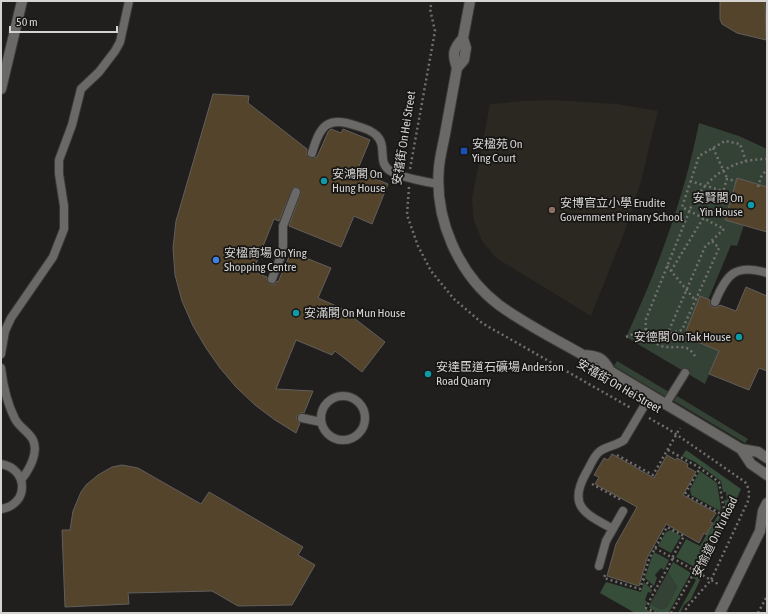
<svg xmlns="http://www.w3.org/2000/svg" width="768" height="614" font-family="'Asap Condensed','Noto Sans TC',sans-serif">
<style>
.built{fill:#2a2820}
.green{fill:#344235}
.forest{fill:#364d39}
.building{fill:#54442b;stroke:#615f5d}
.lines{fill:none;stroke-linecap:round;stroke-linejoin:round}
.lane-casing{stroke:#3b3a38;stroke-width:10}
.street-casing{stroke:#3b3a38;stroke-width:12}
.secondary-casing{stroke:#3b3a38;stroke-width:12}
.path{stroke:#71706f;stroke-width:2.5;stroke-dasharray:2 3;stroke-linecap:butt}
.lane{stroke:#6b6967;stroke-width:8}
.street{stroke:#6b6967;stroke-width:10}
.secondary{stroke:#6b6967;stroke-width:10}
.transit-dot{fill:#1a4fb4;stroke:#171614;stroke-width:1.5}
.culture-dot{fill:#0f9aa8;stroke:#171614;stroke-width:1.5}
.education-dot{fill:#8d6e63;stroke:#171614;stroke-width:1.5}
.shop-dot{fill:#3f7fe0;stroke:#171614;stroke-width:1.5}
.labels{text-anchor:middle;stroke-width:3.5;stroke-linejoin:round;paint-order:stroke}
.street-label{font-size:12px;fill:#d5d4d3;stroke:#171614}
.poi-label{font-size:12px;fill:#d5d4d3;stroke:#171614;text-anchor:start}
</style>
<rect width="100%" height="100%" fill="#201f1d"/>
<!-- built -->
<path class="built" d="M553 100 617 104 658 111 641 181 626 228 591 316 496 258 482 241 474 221 472 199 490 104 522 101Z"/>
<!-- green -->
<path class="green" d="M699 123 739 136 767 149V187L737 179 725 220 744 225 737 246 731 245 708 300 700 297 684 336 719 351 705 384 626 337C658 268 684 198 699 123Z
M617 361 669 392 666 397 614 366Z
M677 396 748 439 745 443 674 401Z
M668 572 677 587 666 608 660 609 650 604Z"/>
<!-- forest -->
<path class="forest" d="M686 450 741 489 704 572 676 557 686 539 700 546 718 515 722 517 726 509 724 500H727L726 492H723L721 481 695 462 682 456Z
M700 471 717 483 721 508 720 511 691 495 690 489Z
M671 530 681 536 671 553 658 546 666 532Z
M654 552 669 560 664 570 661 568 655 575 657 578 654 586 645 578 651 559Z
M673 562 691 573 669 612 659 613 649 608 650 604 660 609 666 608 677 587 668 572Z
M695 575 701 578 691 599 684 605 680 613H678L696 580 693 578Z
M606 582 641 592 644 582 652 590 651 593 648 592 645 600 647 602 645 608 652 613H635L600 593Z"/>
<!-- building -->
<path class="building" d="M720 1H765L766 40 737 33 722 24 720 19Z
M213 94 249 96 248 103 307 149V155L311 158 317 157 328 132 331 129 341 133 343 129 370 140 357 171 388 184 372 224 354 216 341 247 289 226 301 192 298 187 293 188 279 221 274 219 253 271 267 277V280L270 284H275L277 281 278 282 291 252 331 268 318 298 341 308 385 342 362 372 335 351 332 355 296 340 276 389 313 391 304 413H300L297 416V420L300 423 296 433 275 420 255 405 236 387 220 368 206 348 193 326 182 301 175 275 173 248 176 221Z
M737 178 767 187V232L725 220Z
M746 287 767 296V371L759 368 749 390 709 374 719 351 684 336 700 296 710 300V305L713 307H718L720 305 736 311Z
M612 454 654 478 667 455 676 460 677 458 688 464 687 467 696 472 683 495 716 513 710 522 713 523 706 535 704 533 699 543 666 524 647 558 639 586 607 576 616 544 637 507 595 484 599 477 594 475 604 458 608 460Z
M122 465 138 468 201 504 209 492 303 547 298 555 315 565 292 605 238 606 212 591 128 593 129 604 65 607 62 530H70L73 511 81 492 86 485 98 475 112 467Z"/>
<g class="lines">
<defs>
<path id="lane" d="M312 153C320 126 327 115 357 126 364 128 371 130 376 135 388 146 377 161 389 170 397 177 427 182 438 184
M272 279 283 251V226L296 192
M715 302C726 275 735 263 767 273
M1 354 5 331 11 318 53 257 64 229V206L59 174V160L72 125 81 89 99 72 115 51 120 42 129 1
M1 368C3 385 7 403 15 419 19 427 29 432 33 440 39 453 29 470 21 480
M321 418a22 22 0 1 1 44 0a22 22 0 1 1-44 0Z
M665 405 685 373
M302 418 321 422
M1 464C29 469 29 505 1 509
M613 529C586 514 567 507 586 473 590 467 593 457 599 452 606 446 616 446 624 440L650 396
M599 566 606 541 623 511"/>
<path id="street" d="M463 38C453 49 452 54 457 68 453 90 449 112 445 134 443 145 440 156 439 167 434 218 458 274 499 305 525 324 555 339 583 355 591 367 595 370 610 371L741 449 758 452 767 458
M457 68 464 60 466 48 463 38 470 1
M583 355C598 356 603 357 610 371
M741 449 751 464 767 475"/>
<path id="secondary" d="M1 89 22 1
M720 613 760 531 763 511 767 503"/>
</defs>
<!-- lane casing -->
<use href="#lane" class="lane-casing"/>
<!-- street casing -->
<use href="#street" class="street-casing"/>
<!-- secondary casing -->
<use href="#secondary" class="secondary-casing"/>
<!-- path -->
<path class="path" d="M713 148 727 178
M410 169 435 31 430 9 432 1
M690 181 723 191
M409 187 407 215 418 246 431 271 454 299 482 323 631 408
M758 187 761 177 767 169
M674 217 685 221
M667 266 695 300
M671 271 702 220 708 214 717 211 727 179 736 181
M667 335 705 247 724 229 682 207 699 156 725 141 740 144 746 161
M626 337 646 329
M651 339 682 330 719 248 711 240
M695 356C693 353 690 349 686 348 680 346 673 348 667 347 652 346 644 333 646 319L691 207C707 176 732 159 767 159
M649 418 670 430 745 482C749 488 750 493 748 501L711 580 687 607 684 613
M668 450 700 468 719 482 724 509 721 514 685 494 700 468
M617 455 653 475 680 428
M592 484 621 500
M655 548 718 584
M605 575 604 578 640 589 649 559 667 527 684 536 672 558
M643 579 655 590
M656 613 646 608 652 596 673 558
M671 613 695 571
M758 613 767 596"/>
<!-- lane -->
<use href="#lane" class="lane"/>
<!-- street -->
<use href="#street" class="street"/>
<!-- secondary -->
<use href="#secondary" class="secondary"/>
</g>
<!-- markers -->
<rect class="transit-dot" x="460" y="147" width="8" height="8" rx="2"/>
<g class="culture-dot">
<circle cx="324" cy="181" r="4"/>
<circle cx="751" cy="205" r="4"/>
<circle cx="296" cy="313" r="4"/>
<circle cx="739" cy="337" r="4"/>
<circle cx="428" cy="374" r="4"/>
</g>
<circle class="education-dot" cx="552" cy="210" r="4"/>
<circle class="shop-dot" cx="216" cy="260" r="4"/>
<g class="labels">
<!-- street labels -->
<g class="street-label">
<text transform="translate(404 138) rotate(-81)" y="4">安禧街 On Hei Street</text>
<text transform="translate(619 386) rotate(30)" y="4">安禧街 On Hei Street</text>
<text transform="translate(715 537) rotate(-64)" y="4">安愉道 On Yu Road</text>
</g>
<!-- poi labels -->
<g class="poi-label">
<text x="472" y="148">安楹苑 On<tspan x="472" dy="14">Ying Court</tspan></text>
<text x="332" y="178">安鴻閣 On<tspan x="332" dy="14">Hung House</tspan></text>
<text x="743" y="202" text-anchor="end">安賢閣 On<tspan x="743" dy="14">Yin House</tspan></text>
<text x="560" y="207">安博官立小學 Erudite<tspan x="560" dy="14">Government Primary School</tspan></text>
<text x="224" y="257">安楹商場 On Ying<tspan x="224" dy="14">Shopping Centre</tspan></text>
<text x="304" y="317">安滿閣 On Mun House</text>
<text x="731" y="341" text-anchor="end">安德閣 On Tak House</text>
<text x="436" y="371">安達臣道石礦場 Anderson<tspan x="436" dy="14">Road Quarry</tspan></text>
</g>
</g>
<!-- border -->
<rect width="768" height="614" fill="none" stroke="#d5d4d3" stroke-width="4"/>
<!-- scale -->
<path d="M10 26v6h107v-6" fill="none" stroke="#d5d4d3" stroke-width="2"/>
<text x="16" y="26" font-size="12" fill="#d5d4d3" stroke="#171614" stroke-width="3" paint-order="stroke">50 m</text>
</svg>
